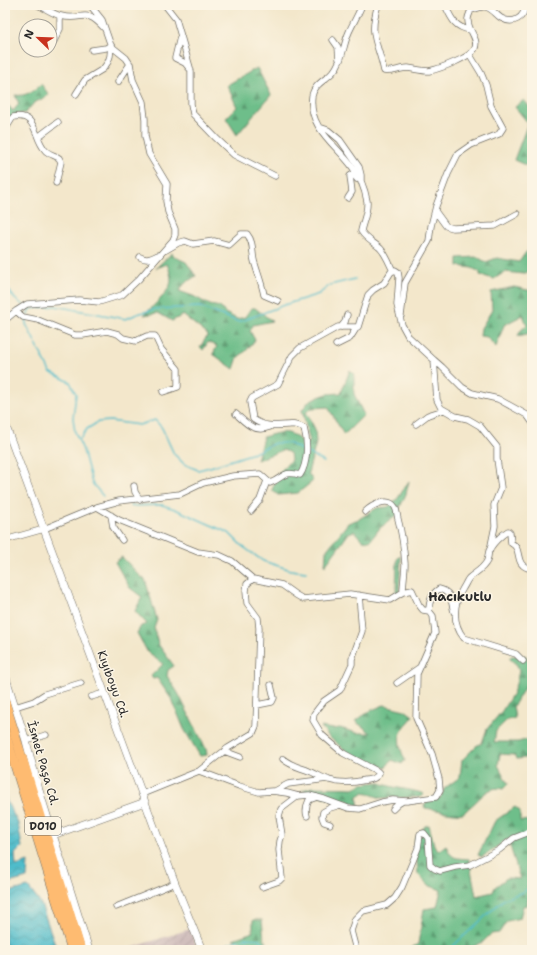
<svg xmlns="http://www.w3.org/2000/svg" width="537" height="955" font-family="'Shantell Sans',sans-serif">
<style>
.industrial{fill:url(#industrial-furrows)}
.forest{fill:url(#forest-firs);stroke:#4c745a}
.water{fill:url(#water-waves);stroke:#3d747a}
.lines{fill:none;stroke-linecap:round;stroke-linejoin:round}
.stream{stroke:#4fbcca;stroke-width:1.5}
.minor-casing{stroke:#716d63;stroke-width:7}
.tertiary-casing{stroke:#716d63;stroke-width:8}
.trunk-casing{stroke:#716d63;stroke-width:10}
.minor{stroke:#fff;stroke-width:5.5}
.tertiary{stroke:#fff;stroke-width:7}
.trunk{stroke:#febb71;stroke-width:9}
.labels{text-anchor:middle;stroke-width:3;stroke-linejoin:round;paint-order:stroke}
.shield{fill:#fcf5e5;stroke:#6a6863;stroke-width:1}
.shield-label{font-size:11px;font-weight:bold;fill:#2b2b2b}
.street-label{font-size:12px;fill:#2b2b2b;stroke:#fcf5e5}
.neighbourhood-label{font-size:13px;font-weight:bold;fill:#2b2b2b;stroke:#fcf5e5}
</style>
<defs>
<pattern id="industrial-furrows" width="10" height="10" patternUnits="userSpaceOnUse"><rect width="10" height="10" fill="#d1bfbd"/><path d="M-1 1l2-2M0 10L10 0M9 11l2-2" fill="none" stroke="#b4a4a3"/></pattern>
<pattern id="forest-firs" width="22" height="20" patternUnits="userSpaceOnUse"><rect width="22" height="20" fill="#6ebe8a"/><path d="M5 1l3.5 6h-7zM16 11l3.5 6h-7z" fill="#5b9b71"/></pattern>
<pattern id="water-waves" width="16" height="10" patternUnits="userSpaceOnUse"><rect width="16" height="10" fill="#4fbcca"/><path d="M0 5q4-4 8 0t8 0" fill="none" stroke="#4299a4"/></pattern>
</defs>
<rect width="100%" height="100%" fill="#fcf5e5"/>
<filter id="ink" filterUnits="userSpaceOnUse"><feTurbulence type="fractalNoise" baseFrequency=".025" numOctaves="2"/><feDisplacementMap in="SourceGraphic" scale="8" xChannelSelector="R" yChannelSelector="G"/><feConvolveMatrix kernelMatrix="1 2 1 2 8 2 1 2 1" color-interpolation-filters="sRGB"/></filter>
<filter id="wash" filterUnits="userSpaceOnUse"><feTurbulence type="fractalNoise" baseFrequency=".012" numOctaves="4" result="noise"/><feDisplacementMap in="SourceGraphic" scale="16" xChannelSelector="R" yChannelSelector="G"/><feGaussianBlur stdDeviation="0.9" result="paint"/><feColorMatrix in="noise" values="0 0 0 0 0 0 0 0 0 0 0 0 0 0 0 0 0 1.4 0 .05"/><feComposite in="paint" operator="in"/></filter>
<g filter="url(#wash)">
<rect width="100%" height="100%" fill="#f3e7cb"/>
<!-- industrial -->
<path class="industrial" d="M190 929 198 950H124Z"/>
<!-- forest -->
<path class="forest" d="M257 68 271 95 237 135 226 118 237 107 227 85Z
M41 84 49 95 34 103 25 113C13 115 12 114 5 124V104H7L13 111 19 104 15 95C26 97 33 91 41 84Z
M524 100 532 110V165L527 166 514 160 528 123 515 107Z
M532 251V270L523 274 505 272 494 279 480 275V272L472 268 458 266V258L477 257 486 262 497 258 519 262 526 252Z
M172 253 175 257 186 262 196 276 185 283 179 291 193 296 210 305 220 307 225 313 237 319 245 317 251 308H255L272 321 253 325 250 331 255 340 246 351 238 357 234 369 213 354 217 346 208 342 203 350 200 347 208 335 183 315 172 321 158 313 144 315C151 307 171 292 171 280 171 275 169 269 167 264L156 268Z
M514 287 532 291V331L527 334 518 336 520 331 527 325 523 315 504 325 496 347 487 337 480 336 481 328 492 310 491 292Z
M350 370 354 374V394L364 415 344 435 328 407 312 408 306 412 315 429 316 443 308 473 313 481 298 493 278 495 272 490 279 473 291 460 290 453 283 450 257 460 263 437C282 432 288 428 303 443L310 442 302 410 310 400 327 394 341 393Z
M409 481 406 494 396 516 380 528 370 541 362 540 354 531 349 533 325 566 326 551 348 523 359 519 377 508 388 507 398 498Z
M400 556 401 559 399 592 396 593 397 559Z
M122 557 141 577 145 579 157 620 154 628 158 644 174 666 168 670 167 676 178 693 206 749 207 755 200 756 184 729 172 700 157 678 153 679 151 676 163 664 148 653 137 633 141 626 147 624 135 611 142 597 130 588 115 562Z
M512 656H526L531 668 530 678 513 707 515 718 507 720 496 731 494 742H518L532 738V757L517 759 514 755 500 754 498 765 508 784 503 789C488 785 481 798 470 807 468 809 465 812 463 813 456 815 434 809 425 808L424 806 427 802 440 798 445 788 460 777 462 760 476 746 482 743 487 729 502 711 513 693 516 684 519 671 517 665 509 658Z
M384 705 405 710 413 716C410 722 406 724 403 729 396 739 401 751 405 760L402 764 392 760 385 768 350 754 329 737 321 727 333 729 340 728 357 733H371L355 721 372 710Z
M378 782C393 789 409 788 424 794L420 797 381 798 364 792 357 797 359 806 346 800H335L302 790 313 787 354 788 362 784Z
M515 807 520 811V821L532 820V896L528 899 527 905 523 906 520 918 507 921 499 933 491 934 483 942 468 949 469 950H408L418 944 424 909 437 907 441 890 428 885 418 874 415 838 425 826 429 825 434 845 438 851 446 845C451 859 455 858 469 859L476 896 493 892 495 887 507 878 520 879 508 839 482 857 478 855 495 821Z
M253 920H262L264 939 272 950H266L233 939 253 932Z"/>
<!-- water -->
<path class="water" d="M5 793 7 802 18 823 22 847 15 854 16 866 28 862 27 878 5 884Z
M28 887 41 904 57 950H5V893Z"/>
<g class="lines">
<!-- stream -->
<path class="stream" d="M5 285 15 299 23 305
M26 307 29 309 28 315
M29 309 55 306 126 319 137 314 155 309 200 307 239 322 284 305 319 294 330 285 355 279
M27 319 26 324 50 372 70 382 76 394 73 418 75 432 83 450 92 483 103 496
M79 440 87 429 98 422 110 421 139 425 155 420 162 428 174 454 184 464 198 470 210 467 254 453 275 443H289L305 452
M308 453 324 462
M130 506 162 505 175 509 229 533 242 546 263 561 291 570 306 572
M222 946 245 938 260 939 269 950
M445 950 452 947 504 899 523 892 532 886"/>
</g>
</g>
<g filter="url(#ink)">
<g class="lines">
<defs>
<path id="minor" d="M38 5C45 8 53 14 61 16 83 22 84 6 104 28
M165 5 176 19 191 71V104L193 114 216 138 234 155 275 176
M362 5C358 15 353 23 349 32 343 45 343 61 333 72 326 80 314 84 312 96 308 129 337 145 353 168 360 177 365 190 367 201 368 212 363 221 361 231 366 239 373 242 380 248 386 254 389 263 393 271
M378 5C368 36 378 42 384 71 392 73 399 68 408 68 415 69 422 71 429 71 439 69 472 57 475 48 479 38 467 30 468 19 468 16 470 13 471 10 476 9 481 6 486 7 493 9 496 15 501 18 513 25 525 18 525 5
M445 5C451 18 454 27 470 30
M180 37 175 58 185 63 189 68
M333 40 338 47 339 59
M53 43 60 29V16
M92 50 106 48 111 45
M118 82 130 64
M76 94 85 80 103 69 108 62 110 56 111 46
M319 127 328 130 340 140 359 167 361 175V182
M5 130 13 117C38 113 33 137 45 150 48 154 54 155 59 158L61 162 56 183
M38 137 58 122
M348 198 352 192 350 176 353 174 357 179
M435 211 446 226 453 228 495 226 517 214
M166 250 178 243 185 241 193 244 214 241 229 245 241 234H247C255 244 251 253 255 264 258 274 262 284 264 295L278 301
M140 257C147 261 152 258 158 255
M16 311 23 317 38 320 75 335H83L107 331 118 334 123 338 136 341 147 336H155L161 349 178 369V387L163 392
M401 316 405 283 429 241 431 226 436 206 448 174 458 154 471 145 499 134 503 128 491 106 486 85 481 73 470 55
M5 320 16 311 27 304 79 300 99 302 122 295 139 279 173 240 175 235V229L168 212 166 201 167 184 149 154 145 136V119L143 102 133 80 130 64 126 58 111 46 102 20 90 5
M341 327 345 322 347 315
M336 345 350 338 357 327
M434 360 442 367 462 387 472 393 498 399 527 415 532 422
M236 414C247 424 254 433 270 427
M416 424 428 415 444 410
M134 486 135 492 140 500
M97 507 119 501 180 494 203 483 233 476 260 474 270 483C284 478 282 470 300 475 308 463 308 442 304 428 289 419 272 433 253 419L250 402 252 398 278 384 292 356 300 348 338 327H358L368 295 373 290 384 283 391 272 395 270 398 272 399 278 397 305 402 325 408 336 434 360 437 400 441 408 455 416 468 419 480 426 497 447V459L501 488 494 505 495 526 490 550
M251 511 260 500 267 481
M365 512C371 506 388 496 395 507 397 510 397 515 398 519 402 534 404 549 405 564 405 572 403 583 403 592
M111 515 113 527 122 540
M5 540 44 529 97 507 119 520 178 544 198 552 219 555 232 561 253 579 282 585 296 595 303 599 350 594 390 600 403 592 412 590 419 605 423 610 429 611 433 616 435 633 417 674 416 718 432 754 439 779 440 790 436 797 407 801 393 800 382 802 360 809 348 808 324 799 309 795 298 796 287 793 272 791 259 792 239 786 199 771 142 794
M429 611C429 602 431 594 439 589 452 592 451 601 454 612
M523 661 516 654 464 638C452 623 453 604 463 588 465 585 467 580 469 578 476 572 483 569 487 561 488 558 488 554 489 551 492 544 501 535 508 531L510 533 511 543C524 549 512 566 532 569
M397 683 420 667
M91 697 104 693
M257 705 272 702 274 698 271 685
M15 707 34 701 45 694 81 683
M26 741 46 735
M224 751 240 757
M283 759C291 766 299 767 309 771 315 773 322 778 329 780 341 784 353 783 366 780 372 779 376 779 379 773L377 771 343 753 322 735 313 720 314 714 324 701 340 690 352 664V659L362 631 359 595
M199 771 228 748 253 733 256 726 259 628 258 618 247 603 246 591 247 584 253 579
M275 791 288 784 327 779
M393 809 398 804 403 801
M307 816C305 810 306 806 309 800L317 797
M330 824 324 822 322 817 323 812 330 808 340 805
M262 887 279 881 282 878 279 850 280 841 282 835 279 816 281 809 298 796
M116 907 175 883
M356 950 351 931 355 919 363 911 387 905 395 898 402 887 412 863 418 848 420 834 424 833 428 838 430 865 435 869 440 871 455 867 470 865 499 850 514 838 532 831"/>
<path id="tertiary" d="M5 424 175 883 202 950
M5 675 26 741 39 790 89 950
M53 835 145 802"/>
<path id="trunk" d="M5 702 81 950
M5 733 72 950"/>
</defs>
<!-- minor casing -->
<use href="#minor" class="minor-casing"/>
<!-- tertiary casing -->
<use href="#tertiary" class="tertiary-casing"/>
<!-- trunk casing -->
<use href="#trunk" class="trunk-casing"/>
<!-- minor -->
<use href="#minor" class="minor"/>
<!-- tertiary -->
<use href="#tertiary" class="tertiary"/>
<!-- trunk -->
<use href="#trunk" class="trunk"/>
</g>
</g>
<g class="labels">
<!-- shield labels -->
<rect class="shield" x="25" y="817" width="36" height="18" rx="3"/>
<g class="shield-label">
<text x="43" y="830">D010</text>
</g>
<!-- street labels -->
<g class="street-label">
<text transform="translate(113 684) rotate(70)" y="4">Kıyıboyu Cd.</text>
<text transform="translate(43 763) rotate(74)" y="4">İsmet Paşa Cd.</text>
</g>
<!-- neighbourhood labels -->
<g class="neighbourhood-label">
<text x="460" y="601">Hacıkutlu</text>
</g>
</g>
<!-- margin -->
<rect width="537" height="955" fill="none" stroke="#fcf5e5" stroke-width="20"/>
<!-- north arrow -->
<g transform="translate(38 38) rotate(293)"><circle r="19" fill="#fcf5e5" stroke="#a8a49b"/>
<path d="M0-3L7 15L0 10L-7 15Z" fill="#c8321e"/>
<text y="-6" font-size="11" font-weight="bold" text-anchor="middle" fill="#2b2b2b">N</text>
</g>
</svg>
